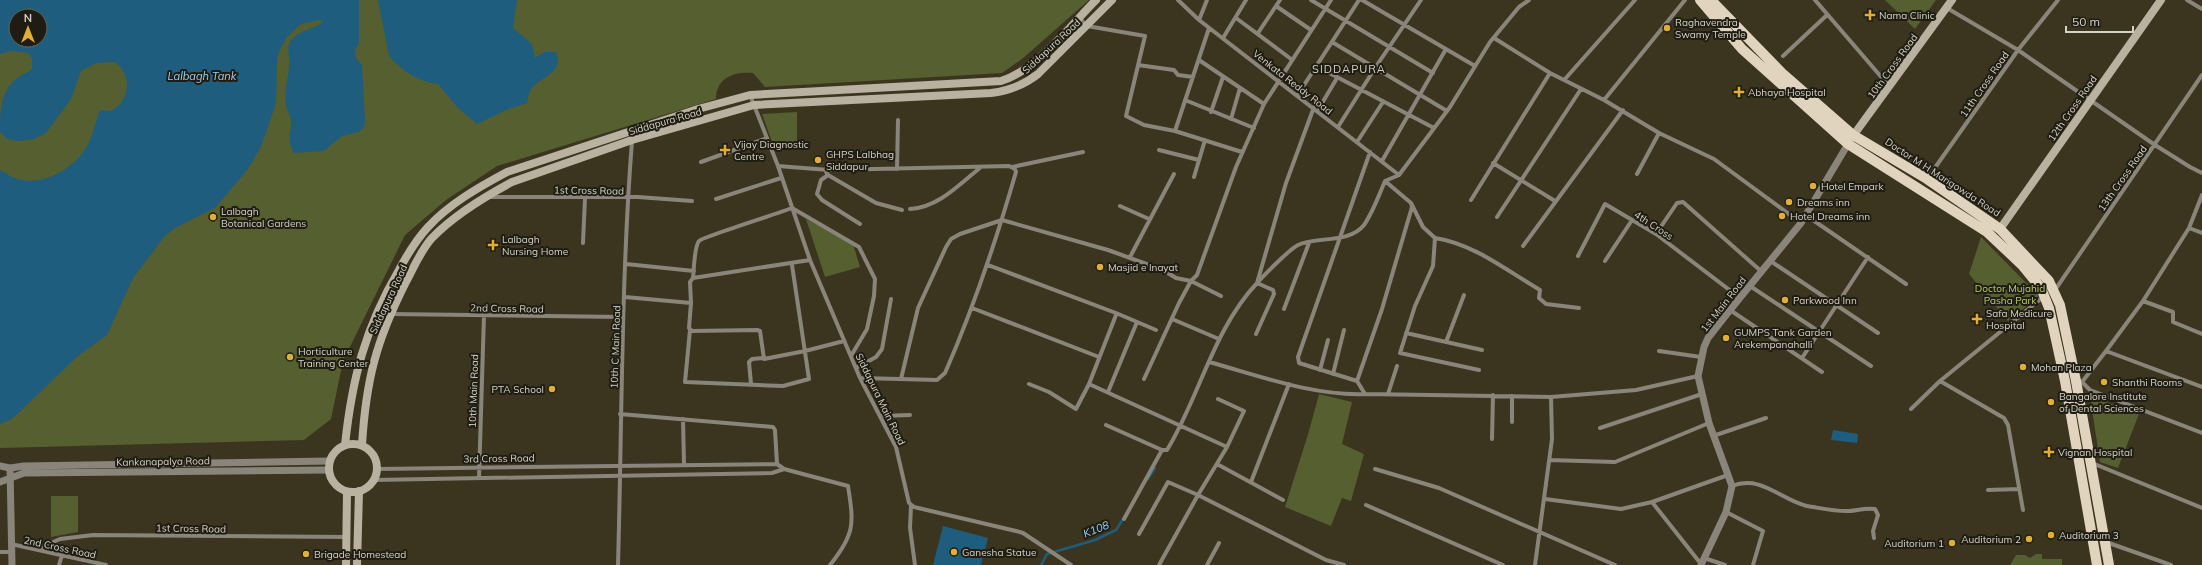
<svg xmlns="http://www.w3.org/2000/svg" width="2202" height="565" font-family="Mulish,sans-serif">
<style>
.green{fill:#555f30;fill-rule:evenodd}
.water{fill:#1e5d7d;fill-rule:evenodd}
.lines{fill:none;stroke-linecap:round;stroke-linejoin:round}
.stream{stroke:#1e5d7d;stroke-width:2.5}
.minor{stroke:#8a857a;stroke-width:4}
.tertiary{stroke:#8a857a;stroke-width:7}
.secondary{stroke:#bab2a1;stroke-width:8}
.primary{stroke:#e0d4bf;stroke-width:10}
.poi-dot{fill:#e1af34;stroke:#1f1d13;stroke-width:1.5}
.labels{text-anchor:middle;stroke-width:4;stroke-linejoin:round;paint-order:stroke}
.poi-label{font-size:10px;fill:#d6d3c6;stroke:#1f1d13;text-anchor:start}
.street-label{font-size:10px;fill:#d6d3c6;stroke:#1f1d13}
.park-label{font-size:10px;fill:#b9ce66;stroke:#1f1d13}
.neighbourhood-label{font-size:11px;letter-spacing:1px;fill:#d6d3c6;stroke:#1f1d13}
.water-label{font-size:11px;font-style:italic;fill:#97d2f6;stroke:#1f1d13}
</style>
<rect width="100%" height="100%" fill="#3b351f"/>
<!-- green -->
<path class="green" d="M0 0H1089L1022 59 1002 73 765 87 753 73C734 71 716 78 716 99L497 166 446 200 405 235 343 361 331 419 304 440 0 448ZM16 16H40V40H16Z
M1885 0H1936L1915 29Z
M797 112V148L775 150 762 114Z
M806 219 853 244 860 267 825 277Z
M1981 237 2039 296 2008 321 1969 274Z
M1319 394 1352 402 1342 444 1364 454 1351 501 1342 498 1331 526 1285 507 1309 431Z
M2090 396 2139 414 2118 468 2100 462Z
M51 496H78V532L51 537Z
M2036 554H2042V559H2062V565H2010L2016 555H2025L2030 558Z"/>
<!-- water -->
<path class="water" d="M0 0H359V44L355 49 356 58 362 65 365 120 364 127 359 132 342 136 324 151 294 153C286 139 291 136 291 121 291 116 287 111 286 106 283 90 290 76 289 60 289 54 287 48 290 42 296 30 320 28 323 21L319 20 301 24 287 37 281 48 277 58 276 103 261 147 248 169 216 207 175 228 165 236 133 278 107 335 78 356 12 419 0 424V170C7 174 14 179 22 180 49 185 80 164 90 140 94 130 96 120 100 110 104 110 108 112 112 110 131 101 132 72 114 62L96 63 81 71 71 99 46 133 34 139 18 141 7 139 0 132C0 113 0 92 16 79 21 75 27 73 32 69V58L28 53 11 51 0 54ZM16 16H40V40H16Z
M378 0H517L513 28 532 44 535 58 544 52H556C564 73 543 75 532 88 529 91 528 98 527 103L506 110 477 124 458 108 438 84C419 82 402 71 389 56Z
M1833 430 1858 434 1857 443 1831 440Z
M943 526 988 538 981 565H933Z"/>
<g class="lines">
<!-- stream -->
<path class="stream" d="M1148 479 1155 468
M1041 565 1047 554 1095 540 1116 530 1123 519"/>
<!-- minor -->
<path class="minor" d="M1178 0 1199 20 1399 175
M1311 0 1433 73
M1362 0 1475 66
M1815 0 1889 86
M2187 0 2202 9
M1276 6 1311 30
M1947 8 2018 50 2155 145 2190 167 2202 173
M1079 18 1087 26 1145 36 1126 116 1144 125 1175 131
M1236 18 1291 59
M1199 20 1207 0
M1209 28 1175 131 1242 152
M1258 33 1280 0
M1223 38 1246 0
M1494 38 1550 73 1604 100 1659 133 1714 159 1801 223
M1332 42 1447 111
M1783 56 1827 15
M1199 60 1264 104
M1138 65 1174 70 1178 75 1193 77
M1316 66 1434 128
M1565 79 1635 0
M750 95 778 166 810 260 860 378 896 447 909 503 914 507 1016 531 1023 533 1071 565
M1297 96 1359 0
M1185 100 1254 128
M1604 100 1685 0
M1318 110 1337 78
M1211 112 1223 77
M1231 119 1240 88
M1338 127 1375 68 1421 0
M1357 142 1383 102
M1159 150 1199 160
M1370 152 1298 357 1299 363 1357 381 1365 394 1551 397
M1382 161 1446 49
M701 162 767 138
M1493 163 1555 201
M778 166 829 170 1009 166 1015 169 1016 172C996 241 974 307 945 373L937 380 860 378
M1012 167 1083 152
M897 169 898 120
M825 170 828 175 876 203 902 210
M1637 174 1659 133
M828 175 821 180 817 194 822 200 860 224
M1194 177 1205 140
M1927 179 2018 50 2058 0
M2202 195 2189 228 2143 301 2106 351 2202 387
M489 197H638L692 201
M716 199 781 178
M1471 200 1550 73
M1411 203 1423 227 1435 238 1433 266 1415 306 1400 353 1479 370
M1120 206 1149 219
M910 209C938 208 961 183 981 167
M1807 216 1906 284
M1497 217 1581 89
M2189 228 2202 233
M1656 234 1677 203 1683 202 1762 272
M1435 238C1474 244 1506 270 1540 290L1539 298 1546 304 1579 308
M583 243 585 198
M1523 246 1623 110
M1578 256 1605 204 1656 234 1740 298
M1130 257 1174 174
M1605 261 1632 220
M1772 262 1878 333
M626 264 694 271
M988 265 1116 313 1156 330
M693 278C694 270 694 247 699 241 702 237 780 213 792 208L859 247 875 279 874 296 867 329 851 356
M1750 286 1871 366
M2055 290 2202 75
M625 297 691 303 690 282 693 278 810 260
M2143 301 2173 312V322L2202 334
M691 303 689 328 692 331 757 330 760 331 764 359 805 351 844 341
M972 308 1099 357
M1284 309 1309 243
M1730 310 1822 372
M390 314 623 317
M1172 319 1219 339
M690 330 685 382 783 386 809 379 792 265
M1406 333 1482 350
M1256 334 1274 294 1273 290 1257 283 1286 183 1314 107
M1446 342 1464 295
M1659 351 1701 357
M1802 358 1868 257
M1209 362C1260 376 1313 396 1365 394
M856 368 876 357 882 349 891 299
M1320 370 1328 340
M1333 374 1344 330
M901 379 918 308 946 247 951 239 960 234 1002 220 1108 250 1163 270 1176 278 1191 281 1197 275 1236 167 1264 104 1331 0
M1144 379 1179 303 1191 281 1221 296
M1357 381 1382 309 1412 207 1411 203 1385 181
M1940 381 2004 418 2008 425 2023 510
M2077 381 2082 382 2090 390 2202 433
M2082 382 2106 351
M751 384 749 362 752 359 763 358
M1029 384 1049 392 1076 409 1089 384 1116 315
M1089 384 1227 447 1198 495 1326 560 1344 565
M1108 392 1137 322
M1388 394 1397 366
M1218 399 1244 411 1227 447
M1911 409 1940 381 2043 297
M620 414 773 427 775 430 777 464
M880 416 910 415
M683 419 684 464
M1512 422V396
M1106 425 1162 450H1167C1200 396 1213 329 1258 282 1265 274 1290 249 1298 245 1317 236 1349 244 1364 225 1373 212 1379 195 1385 181L1399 175 1450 107 1490 42 1519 7 1529 0
M1600 428 1702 394
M1713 436 1766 418
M1492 439 1493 395
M1549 460 1615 462 1709 423
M2092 463 2202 508
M1217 464 1283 500
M377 469 777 464 784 469 848 486C854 524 855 534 830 565
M1375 469 1439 488 1615 565
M479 478 484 315
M374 480 772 473 784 469
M1251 482 1289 384
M1732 486C1760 474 1781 500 1807 506 1820 508 1837 512 1850 511 1859 510 1865 508 1875 509L1878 515 1873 531 1874 538
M1988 490 2019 489
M1545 499 1621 509 1652 502
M911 505 910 528 915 565
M1366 505 1503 565
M1726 512 1763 531 1753 565
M1124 519 1162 450
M1139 534 1168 482 1198 495 1159 565
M2106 542 2171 565
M11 544 106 565
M37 549 60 539 93 535 346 537
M0 552H11
M1704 558 1725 565
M1701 564 1652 502 1728 475
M59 565 62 555
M618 565C622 424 621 282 632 141
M1207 565 1219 543
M1535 565 1552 439 1551 397 1636 390 1698 376"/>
<!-- tertiary -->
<path class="tertiary" d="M0 466 10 468 24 466 329 461
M10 468 12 565
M0 482 24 473 328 470
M1701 565 1726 512 1732 486 1709 423 1698 376 1704 347 1708 338 1730 310 1801 223 1848 144"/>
<!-- secondary -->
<path class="secondary" d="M1850 140 1952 0
M2000 229 2161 0
M329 468a24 24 0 1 1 48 0a24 24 0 1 1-48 0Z
M345 445C352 379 365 328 399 270 407 255 416 240 428 227 449 204 479 187 507 172L698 109 750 95 1001 81C1037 70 1069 27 1096 0
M362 445C366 380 376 341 406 282 414 267 421 250 432 238 454 215 484 197 512 182L632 140 754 105 991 93C1008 91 1024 85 1038 74L1112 0
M346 565 347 492
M357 565 359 491"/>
<!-- primary -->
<path class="primary" d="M1700 0 1742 49 1848 144 1987 232 2022 265 2041 288 2049 308 2065 381 2097 565
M1711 0 1782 73 1853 135 1927 179 2000 229 2049 281 2060 305 2076 381 2109 565"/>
</g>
<!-- markers -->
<g class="poi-dot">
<path d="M1868 9h4v4h4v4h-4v4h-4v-4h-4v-4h4z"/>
<circle cx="1667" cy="28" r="4"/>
<path d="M1737 86h4v4h4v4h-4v4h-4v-4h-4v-4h4z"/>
<path d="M723 144h4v4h4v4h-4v4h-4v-4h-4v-4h4z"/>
<circle cx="818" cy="160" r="4"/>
<circle cx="1813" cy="186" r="4"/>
<circle cx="1789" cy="202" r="4"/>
<circle cx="1782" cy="216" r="4"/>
<circle cx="213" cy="217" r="4"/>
<path d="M491 239h4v4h4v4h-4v4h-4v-4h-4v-4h4z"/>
<circle cx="1100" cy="267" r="4"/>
<circle cx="1785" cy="300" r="4"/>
<path d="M1975 313h4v4h4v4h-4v4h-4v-4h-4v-4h4z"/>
<circle cx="1726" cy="338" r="4"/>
<circle cx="290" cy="357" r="4"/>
<circle cx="2023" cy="367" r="4"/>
<circle cx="2104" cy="382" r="4"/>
<circle cx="552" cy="389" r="4"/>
<circle cx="2051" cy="402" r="4"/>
<path d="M2047 446h4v4h4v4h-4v4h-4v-4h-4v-4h4z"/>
<circle cx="2051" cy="535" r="4"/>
<circle cx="2029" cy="539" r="4"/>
<circle cx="1952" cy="543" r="4"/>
<circle cx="954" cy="552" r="4"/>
<circle cx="306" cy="554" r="4"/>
</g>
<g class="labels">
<!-- poi labels -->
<g class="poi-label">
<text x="1879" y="19">Nama Clinic</text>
<text x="1675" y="26">Raghavendra<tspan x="1675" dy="12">Swamy Temple</tspan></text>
<text x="1748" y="96">Abhaya Hospital</text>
<text x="734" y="148">Vijay Diagnostic<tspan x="734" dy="12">Centre</tspan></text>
<text x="826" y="158">GHPS Lalbhag<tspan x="826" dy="12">Siddapur</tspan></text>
<text x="1821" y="190">Hotel Empark</text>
<text x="1797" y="206">Dreams inn</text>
<text x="221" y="215">Lalbagh<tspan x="221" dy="12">Botanical Gardens</tspan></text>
<text x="1790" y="220">Hotel Dreams inn</text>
<text x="502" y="243">Lalbagh<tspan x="502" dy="12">Nursing Home</tspan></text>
<text x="1108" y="271">Masjid e Inayat</text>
<text x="1793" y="304">Parkwood Inn</text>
<text x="1986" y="317">Safa Medicure<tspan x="1986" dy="12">Hospital</tspan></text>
<text x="1734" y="336">GUMPS Tank Garden<tspan x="1734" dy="12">Arekempanahalli</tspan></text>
<text x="298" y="355">Horticulture<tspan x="298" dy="12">Training Center</tspan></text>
<text x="2031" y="371">Mohan Plaza</text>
<text x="2112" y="386">Shanthi Rooms</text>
<text x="544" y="393" text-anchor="end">PTA School</text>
<text x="2059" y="400">Bangalore Institute<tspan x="2059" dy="12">of Dental Sciences</tspan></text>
<text x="2058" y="456">Vignan Hospital</text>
<text x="2059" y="539">Auditorium 3</text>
<text x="2021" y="543" text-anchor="end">Auditorium 2</text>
<text x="1944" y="547" text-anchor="end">Auditorium 1</text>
<text x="962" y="556">Ganesha Statue</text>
<text x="314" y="558">Brigade Homestead</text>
</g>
<!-- street labels -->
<g class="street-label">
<text transform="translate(1051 46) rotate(-43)" y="4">Siddapura Road</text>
<text transform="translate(1892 66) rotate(-54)" y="4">10th Cross Road</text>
<text transform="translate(1293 82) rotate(38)" y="4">Venkata Reddy Road</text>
<text transform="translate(1984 84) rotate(-55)" y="4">11th Cross Road</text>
<text transform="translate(2072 108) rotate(-55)" y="4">12th Cross Road</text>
<text transform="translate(665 121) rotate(-16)" y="4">Siddapura Road</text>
<text transform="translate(1943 177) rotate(33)" y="4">Doctor M H Marigowda Road</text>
<text transform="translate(2122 178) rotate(-55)" y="4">13th Cross Road</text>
<text transform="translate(589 190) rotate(1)" y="4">1st Cross Road</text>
<text transform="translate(1654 225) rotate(33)" y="4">4th Cross</text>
<text transform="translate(388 299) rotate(-65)" y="4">Siddapura Road</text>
<text transform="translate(1723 304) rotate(-52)" y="4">1st Main Road</text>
<text transform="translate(507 308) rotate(1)" y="4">2nd Cross Road</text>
<text transform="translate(615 347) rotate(-88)" y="4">10th C Main Road</text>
<text transform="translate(473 391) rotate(-88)" y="4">10th Main Road</text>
<text transform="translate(881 399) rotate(64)" y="4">Siddapura Main Road</text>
<text transform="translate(499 458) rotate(-1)" y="4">3rd Cross Road</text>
<text transform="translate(163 461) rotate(-1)" y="4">Kankanapalya Road</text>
<text transform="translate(191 528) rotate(1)" y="4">1st Cross Road</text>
<text transform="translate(60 547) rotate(12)" y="4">2nd Cross Road</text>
</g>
<!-- park labels -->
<g class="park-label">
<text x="2010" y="292">Doctor Mujahid<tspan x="2010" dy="12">Pasha Park</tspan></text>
</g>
<!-- neighbourhood labels -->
<g class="neighbourhood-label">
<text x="1349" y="73">SIDDAPURA</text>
</g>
<!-- water labels -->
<g class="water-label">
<text x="202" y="80">Lalbagh Tank</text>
<text transform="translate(1096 529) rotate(-22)" y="4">K108</text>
</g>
</g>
<!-- north arrow -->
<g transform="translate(28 28)"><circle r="19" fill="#1f1d13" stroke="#68665b"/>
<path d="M0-3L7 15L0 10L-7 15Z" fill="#e1af34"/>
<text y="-6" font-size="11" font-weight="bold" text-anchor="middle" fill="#d6d3c6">N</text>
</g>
<!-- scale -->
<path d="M2066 26v6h67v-6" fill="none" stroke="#d6d3c6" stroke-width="2"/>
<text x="2072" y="26" font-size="12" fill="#d6d3c6" stroke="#1f1d13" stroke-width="3" paint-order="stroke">50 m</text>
</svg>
